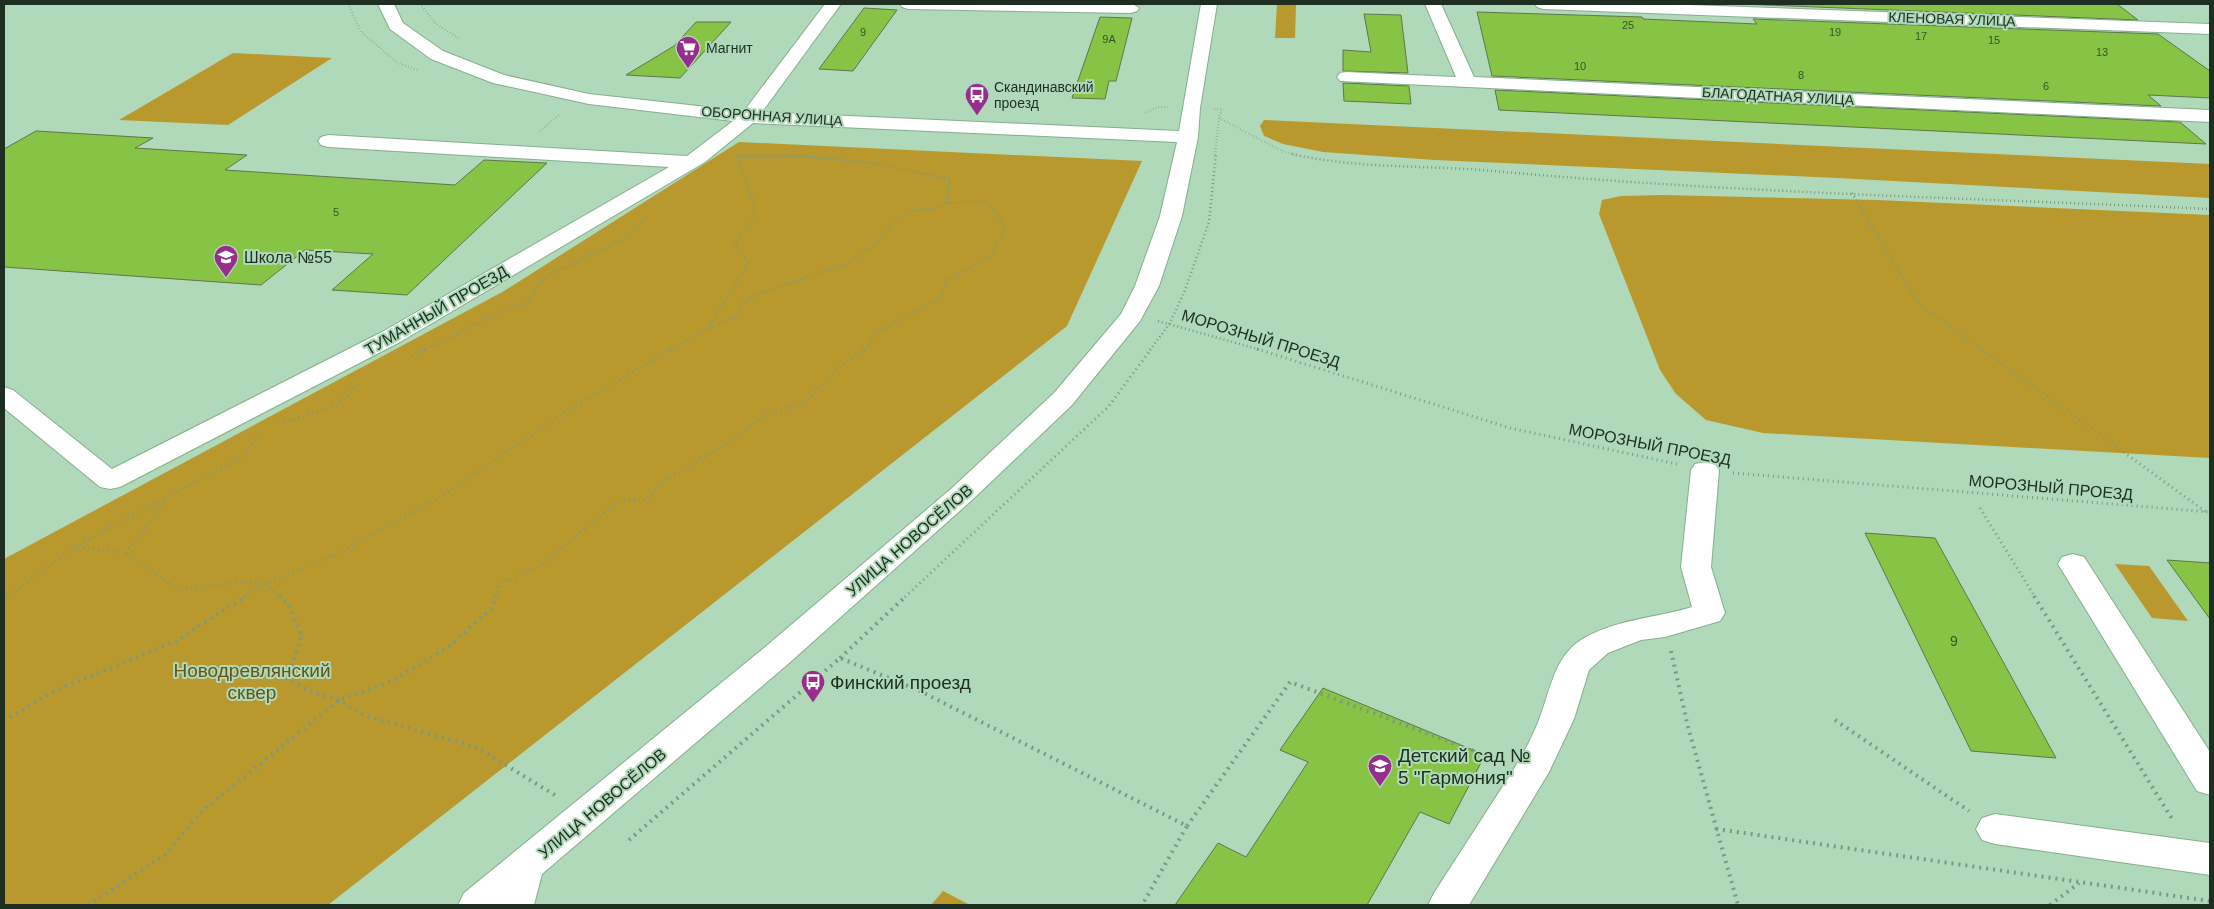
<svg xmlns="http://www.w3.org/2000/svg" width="2214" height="909" font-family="Helvetica,sans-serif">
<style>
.green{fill:#b9992e}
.building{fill:#87c344;stroke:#60754e}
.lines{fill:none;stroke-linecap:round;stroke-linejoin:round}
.minor-casing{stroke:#86ae8e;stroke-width:2}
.path-far3{stroke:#799a80;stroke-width:2;stroke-dasharray:0.5 2.5;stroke-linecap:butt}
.path-far2{stroke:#799a80;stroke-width:2.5;stroke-dasharray:1 3;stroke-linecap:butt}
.path-far1{stroke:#799a80;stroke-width:3;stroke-dasharray:1 4;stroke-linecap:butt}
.path{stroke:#799a80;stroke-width:4;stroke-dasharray:2 5;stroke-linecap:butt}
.minor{fill:#fff;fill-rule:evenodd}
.labels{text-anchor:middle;stroke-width:4;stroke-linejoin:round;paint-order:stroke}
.far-number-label{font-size:11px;fill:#38532a}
.far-street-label{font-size:14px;fill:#1e2e21;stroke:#afd9b8}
.far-poi-label{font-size:14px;fill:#1e2e21;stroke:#afd9b8;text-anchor:start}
.number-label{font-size:14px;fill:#38532a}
.poi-label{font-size:16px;fill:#1e2e21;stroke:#afd9b8;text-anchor:start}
.street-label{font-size:16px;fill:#1e2e21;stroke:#afd9b8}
.near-park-label{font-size:19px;fill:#655317;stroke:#afd9b8}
.near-poi-label{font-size:19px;fill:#1e2e21;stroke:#afd9b8;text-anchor:start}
</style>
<rect width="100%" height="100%" fill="#afd9b8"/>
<!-- green -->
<path class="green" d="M1277 4H1296L1295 38H1275Z
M233 53 332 58 228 125 119 120Z
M1264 120 2210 164V198L1837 178 1435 160 1323 152 1283 144 1264 136 1260 126Z
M739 142 1142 161 1067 326 328 905H4V559L504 291Z
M1663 195 1877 200 2210 215V458L1763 433 1706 420 1676 394 1660 370 1599 214 1602 200 1621 196Z
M2115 564 2149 566 2188 621 2152 618Z
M943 891 970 905H931Z"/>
<!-- building -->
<path class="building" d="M1742 4H2117L2138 20Z
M864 8 897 10 853 71 819 69Z
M1477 12 1642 17 1643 19 1757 24 1753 19 2158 34 2210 71V98L2148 95 2161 106 1492 76Z
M1364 14 1401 15 1408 73 1343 71V50L1371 52Z
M1100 17 1132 18 1116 81H1109L1105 99 1072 98Z
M696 22H731L680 78 626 75 674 46Z
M1343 83 1409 86 1411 104 1344 101Z
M1495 90 2180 122 2206 144 1499 110Z
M36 131 153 138 135 148 247 155 225 170 455 185 484 160 547 163 407 295 332 290 373 254 305 250 261 285 4 267V149Z
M1865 533 1935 538 2056 758 1971 751Z
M2167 560 2210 563V619Z
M1323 688 1485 755 1449 824 1420 812 1367 905H1175L1218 843 1246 857 1308 762 1280 750Z"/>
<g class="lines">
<defs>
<path id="minor" d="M378 4H394L403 23 443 51 504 75 589 94 744 111 825 4H841L762 112 1179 131 1201 4H1217L1200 108 1198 137 1182 216 1159 286 1140 321 1072 405 972 500 788 664 542 874 534 905H458L464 893 764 648 952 488 1054 393 1121 314 1135 286 1160 216 1177 142 753 123 705 162 400 342 120 487 110 489 100 487 4 408V387L13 390 112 469 382 332 669 167 328 147 321 145 318 141 321 137 328 135 687 156 733 121 589 104 493 83 431 59 390 29Z
M900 4H1133L1139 8 1137 11 1131 13 908 9 902 7Z
M1425 4H1441L1474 77 2210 110V122L1340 81 1337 77 1340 73 1346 72 1456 77Z
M1535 4H1662L2210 24V34L1543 9 1537 7Z
M1705 462 1715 464 1719 470 1711 567 1725 613 1720 621 1665 637 1641 640 1608 653 1589 670 1574 719 1549 772 1469 905H1428L1434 893C1454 862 1474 831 1494 800 1511 774 1529 747 1540 717 1551 688 1555 653 1586 637 1619 619 1656 618 1692 607L1681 567 1691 470 1695 464Z
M2073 554 2084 557 2210 752V795L2197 791 2058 564 2062 557Z
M1995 814 2210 843V875L1995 844 1982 840 1976 829 1982 818Z"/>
</defs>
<!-- minor casing -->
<use href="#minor" class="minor-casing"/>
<!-- path-far3 -->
<path class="path-far3" d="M348 4 361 32 398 63 417 70
M420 4 436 24 460 39
M421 5 445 4
M1214 109H1222L1219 118 1215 155
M1145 113 1158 107H1168
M1219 118 1284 152 1297 155
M540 131 560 114"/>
<!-- path-far2 -->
<path class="path-far2" d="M1292 154C1358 169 1427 165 1494 171 1732 193 1972 198 2210 209
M738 156H802L873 163 949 179 947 203
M1852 193 1918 303 1983 350
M1158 321 1261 350
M708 328 737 316 742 303 768 290 849 263 872 247 894 223 913 211 929 210 947 203 988 201 1006 228 991 256 947 280 941 298 875 333 868 347 863 350
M424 350 448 340 488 317 529 302 543 278 623 240 646 217
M670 350 708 328 749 263 734 245 755 217 753 200 737 156
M1150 350 1170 323 1185 290 1209 222 1216 154"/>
<!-- path-far1 -->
<path class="path-far1" d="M1257 349 1510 428 1677 464
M1982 349 2206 512
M411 356 427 349
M279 424 338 405 358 383
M1733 473 2210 512
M1980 508 2035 597
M78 547 126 553 179 590 250 581 265 584 280 597
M126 553 166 500
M7 597 76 546 243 456 259 434
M244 597 265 584 337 554 445 494 571 408 672 349
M496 597 500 584 541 565 620 500H645L666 480 728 443 765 415 804 403 840 366 865 349
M905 597 1109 406 1151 349"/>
<!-- path -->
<path class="path" d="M279 596 289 605 302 636 287 679 312 692 339 700 363 715 476 747 558 797
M2034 596 2174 822
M4 600 9 596
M1671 651 1688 727 1738 905
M840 658 906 596
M1835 720 1969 811
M4 721 56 690 176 641 246 596
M1187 826 1290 682 1501 761
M1716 829 2210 901
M629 840 840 658 918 690 1187 826 1142 905
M88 905 165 855 200 813 339 700 393 681 449 646 492 608 496 596
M2050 905 2079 883"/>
<!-- minor -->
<use href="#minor" class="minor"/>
</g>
<!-- icons -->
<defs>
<symbol id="supermarket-pin" viewBox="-11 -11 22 30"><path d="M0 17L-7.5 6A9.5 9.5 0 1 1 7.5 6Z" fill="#972d8f" stroke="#afd9b8"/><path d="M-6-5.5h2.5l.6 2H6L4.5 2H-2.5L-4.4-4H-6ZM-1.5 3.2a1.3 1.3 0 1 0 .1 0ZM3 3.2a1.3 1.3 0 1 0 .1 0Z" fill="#fff"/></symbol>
<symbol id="bus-pin" viewBox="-11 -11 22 30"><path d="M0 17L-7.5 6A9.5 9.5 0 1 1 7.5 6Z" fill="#972d8f" stroke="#afd9b8"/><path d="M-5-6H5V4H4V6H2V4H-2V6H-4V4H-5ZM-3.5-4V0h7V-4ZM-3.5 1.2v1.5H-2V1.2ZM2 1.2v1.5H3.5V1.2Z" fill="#fff"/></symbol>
<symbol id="school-pin" viewBox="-11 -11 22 30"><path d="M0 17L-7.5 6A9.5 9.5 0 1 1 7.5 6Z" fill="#972d8f" stroke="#afd9b8"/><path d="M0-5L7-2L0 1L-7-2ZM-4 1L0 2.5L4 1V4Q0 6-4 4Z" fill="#fff"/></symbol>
</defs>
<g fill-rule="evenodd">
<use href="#supermarket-pin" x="674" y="34" width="28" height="38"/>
<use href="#bus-pin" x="963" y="81" width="28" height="38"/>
<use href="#school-pin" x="212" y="243" width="28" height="38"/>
<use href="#bus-pin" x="799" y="668" width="28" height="38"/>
<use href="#school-pin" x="1366" y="752" width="28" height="38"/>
</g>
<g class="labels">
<!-- far-number labels -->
<g class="far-number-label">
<text x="1628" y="29">25</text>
<text x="863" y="36">9</text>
<text x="1835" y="36">19</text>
<text x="1921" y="40">17</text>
<text x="1109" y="43">9А</text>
<text x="1994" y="44">15</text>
<text x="2102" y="56">13</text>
<text x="1580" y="70">10</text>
<text x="1801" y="79">8</text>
<text x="2046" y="90">6</text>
<text x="336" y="216">5</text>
</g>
<!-- far-street labels -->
<g class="far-street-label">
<text transform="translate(1952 19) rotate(2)" y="5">КЛЕНОВАЯ УЛИЦА</text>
<text transform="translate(1778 96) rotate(3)" y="5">БЛАГОДАТНАЯ УЛИЦА</text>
<text transform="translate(772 116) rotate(4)" y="5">ОБОРОННАЯ УЛИЦА</text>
</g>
<!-- far-poi labels -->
<g class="far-poi-label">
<text x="706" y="53">Магнит</text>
<text x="994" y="92">Скандинавский<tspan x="994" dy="16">проезд</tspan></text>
</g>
<!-- number labels -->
<g class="number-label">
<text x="1954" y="646">9</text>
</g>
<!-- poi labels -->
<g class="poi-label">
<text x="244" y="263">Школа №55</text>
</g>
<!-- street labels -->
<g class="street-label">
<text transform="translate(436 310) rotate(-30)" y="6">ТУМАННЫЙ ПРОЕЗД</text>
<text transform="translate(1261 338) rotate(17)" y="6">МОРОЗНЫЙ ПРОЕЗД</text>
<text transform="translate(1650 444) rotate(11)" y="6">МОРОЗНЫЙ ПРОЕЗД</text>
<text transform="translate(2051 487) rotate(5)" y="6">МОРОЗНЫЙ ПРОЕЗД</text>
<text transform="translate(909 540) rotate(-41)" y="6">УЛИЦА НОВОСЁЛОВ</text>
<text transform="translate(602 803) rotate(-40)" y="6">УЛИЦА НОВОСЁЛОВ</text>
</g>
<!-- near-park labels -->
<g class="near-park-label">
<text x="252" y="677">Новодревлянский<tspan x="252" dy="22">сквер</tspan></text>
</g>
<!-- near-poi labels -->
<g class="near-poi-label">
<text x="830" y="689">Финский проезд</text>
<text x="1398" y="762">Детский сад №<tspan x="1398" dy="22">5 "Гармония"</tspan></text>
</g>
</g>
<!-- border -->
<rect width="2214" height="909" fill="none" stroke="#1e2e21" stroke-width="10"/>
</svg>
